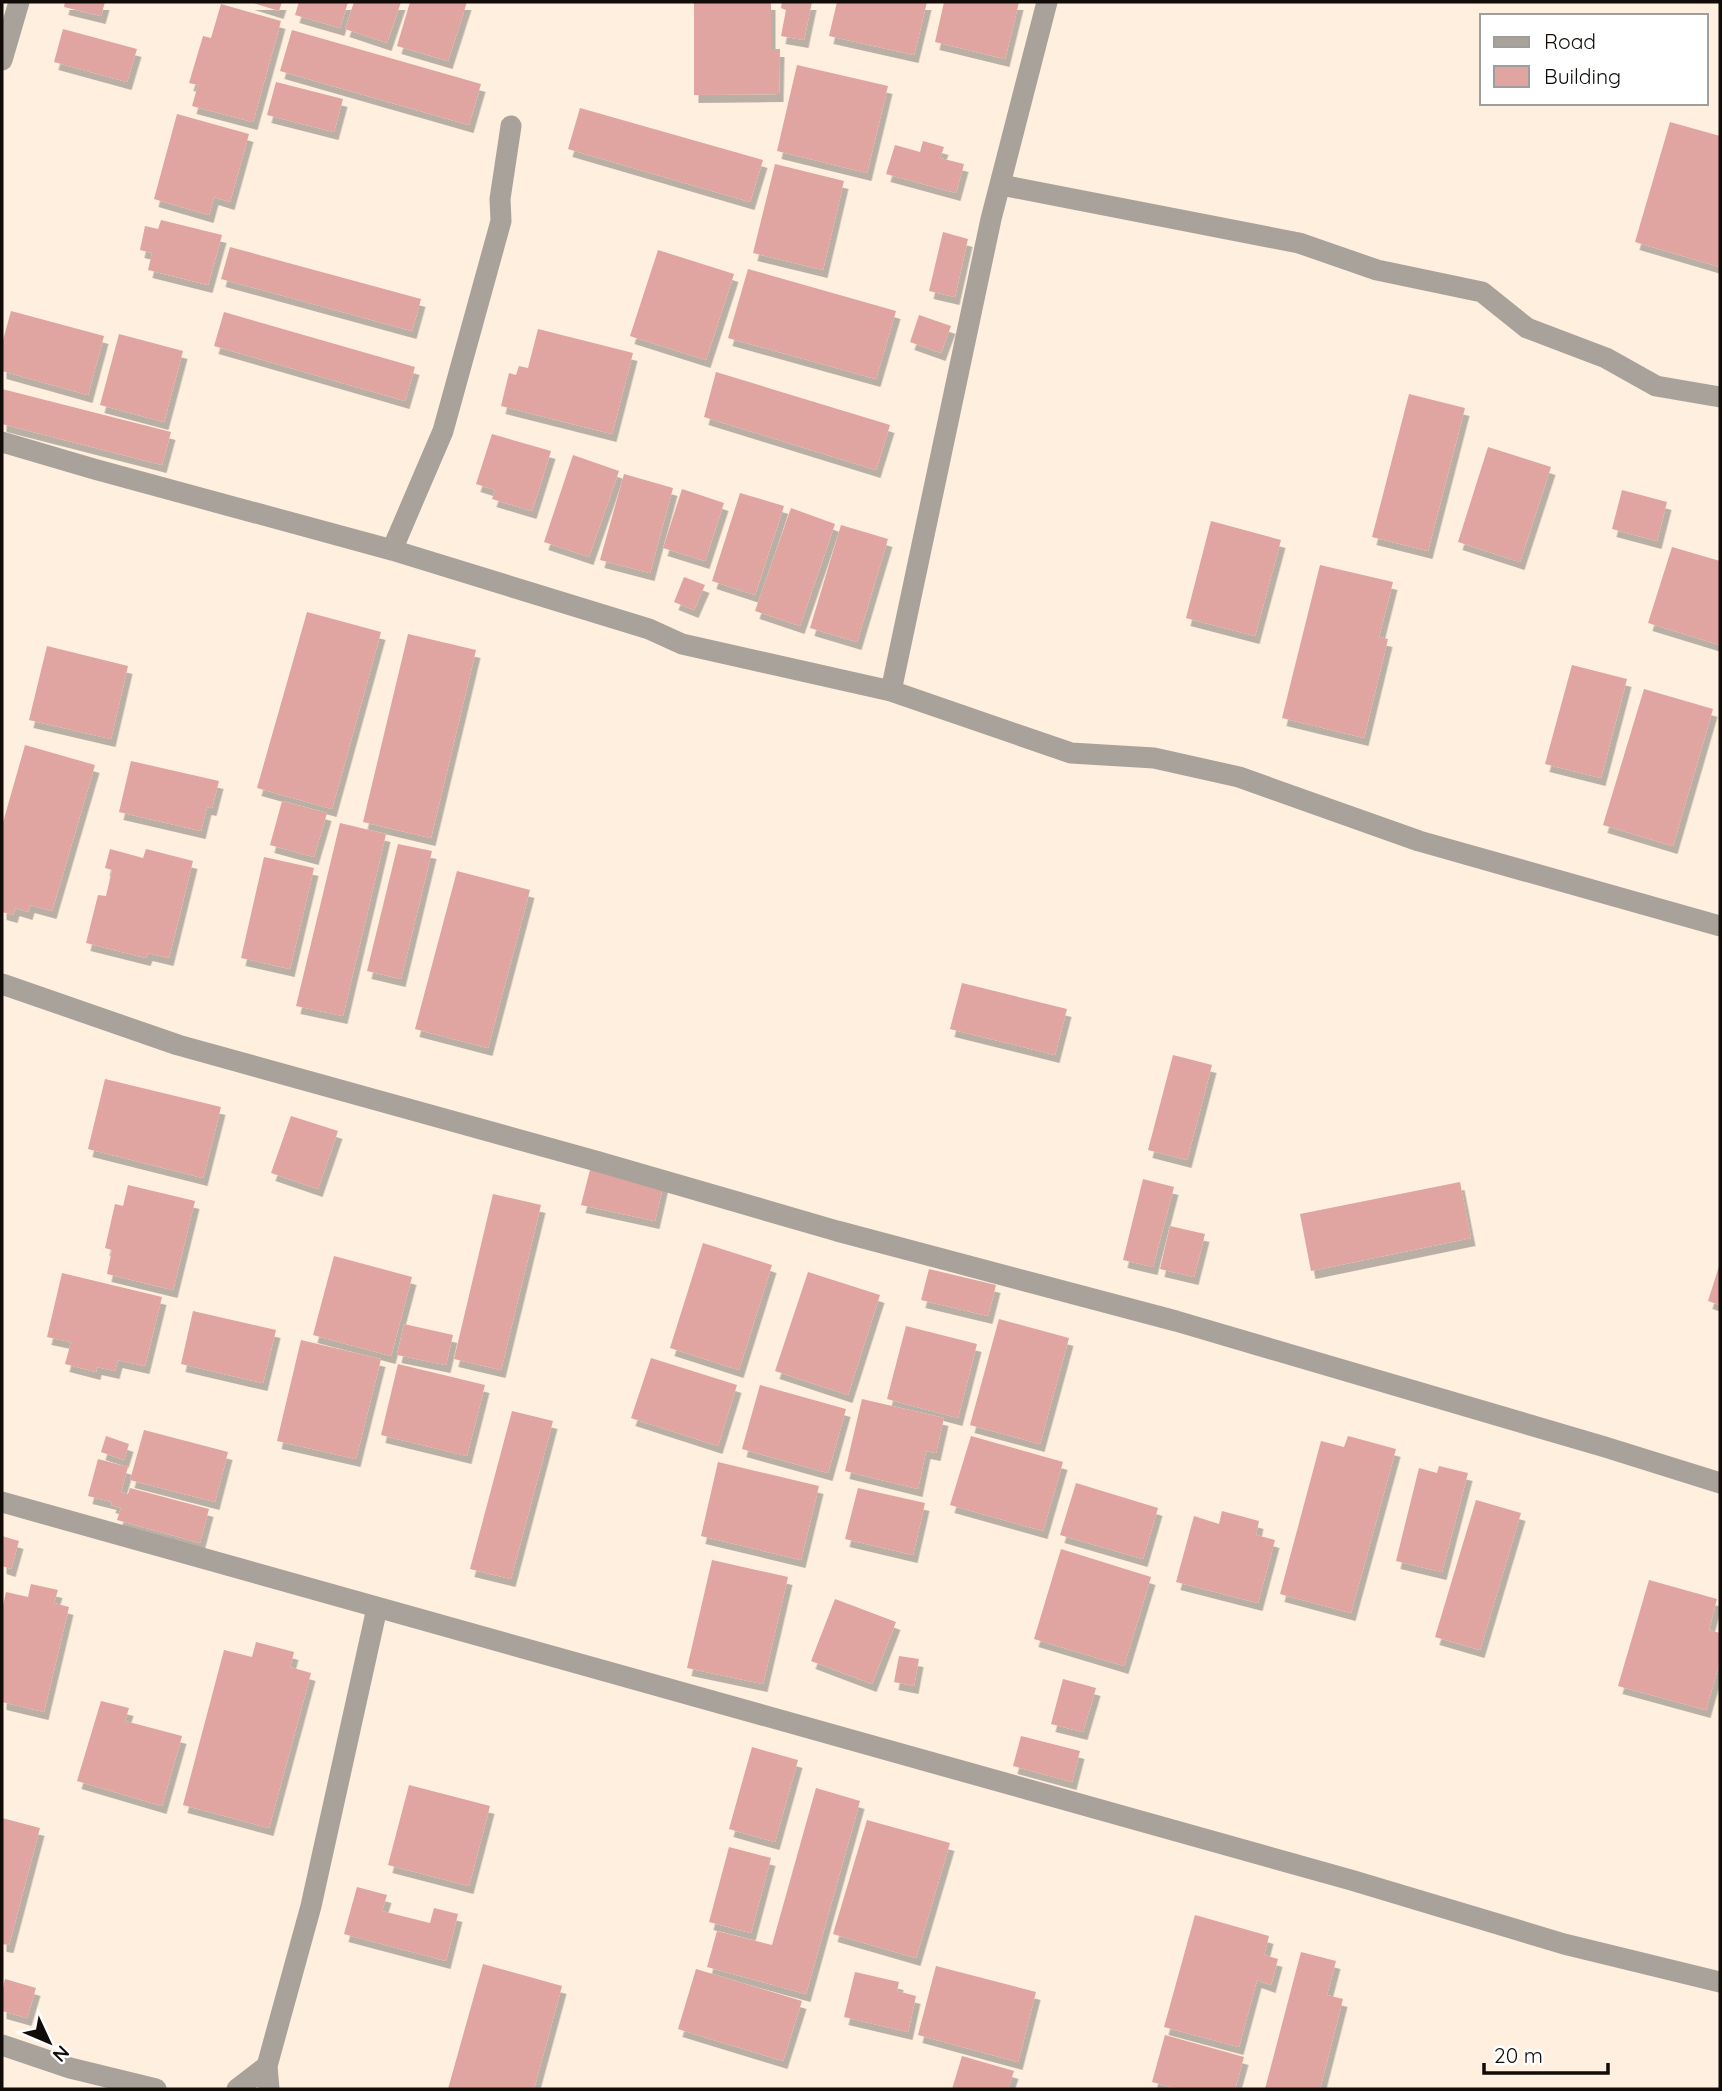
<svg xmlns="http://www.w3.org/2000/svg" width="1722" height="2091" font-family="Quicksand,sans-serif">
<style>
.building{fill:#e0a4a1;filter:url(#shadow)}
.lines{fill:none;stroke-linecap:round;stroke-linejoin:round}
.minor{stroke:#a9a29b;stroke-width:21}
</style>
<defs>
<filter id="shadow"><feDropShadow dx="4.5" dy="8" stdDeviation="0" flood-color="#0004"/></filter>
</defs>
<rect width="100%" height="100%" fill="#feefdf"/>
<!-- building -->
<path class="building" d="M65 2H105L101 16 64 7Z
M250 2H282L279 11Z
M299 2H348L340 28 295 15Z
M354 2H401L387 43 345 29Z
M410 2H467L448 61 397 46Z
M694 2H771V49H780L779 94 694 95Z
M782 2H812L804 40 781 36 786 10 781 8Z
M837 2H927L914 55 829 36Z
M944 2H1019L1005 59 935 42Z
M221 4 281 21 253 122 192 106 198 85 189 83 203 36 211 38Z
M63 29 137 49 127 82 54 62Z
M292 30 481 84 469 125 280 71Z
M797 65 888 86 867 173 777 151Z
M276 82 343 99 334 132 267 115Z
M580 108 763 160 750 202 568 149Z
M177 114 249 134 230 202 214 197 209 215 154 199Z
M1670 122 1720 136V267L1635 242Z
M923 141 944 147 940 158 964 164 956 193 886 174 895 145 920 152Z
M775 164 844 181 823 270 753 253Z
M161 220 222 235 208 285 148 270 152 253 140 250 145 226 158 229Z
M943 232 968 239 955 297 929 291Z
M230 247 421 299 412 331 221 279Z
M658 250 734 274 706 360 630 336Z
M748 269 896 311 876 379 728 338Z
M11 311 104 336 88 395 2 371V344Z
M224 312 415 367 405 401 214 346Z
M919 315 951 326 941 353 910 342Z
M538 329 633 353 612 434 501 406 509 373 516 375 519 366 528 368Z
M119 334 183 351 164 422 100 405Z
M716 372 890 425 876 470 704 417Z
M2 389 171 432 162 465 2 424Z
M1409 394 1465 408 1428 551 1372 537Z
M492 434 551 451 532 511 492 499 495 490 476 484Z
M1488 447 1551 467 1520 562 1458 542Z
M573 455 619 471 589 557 544 542Z
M624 474 673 488 650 573 600 560Z
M682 489 724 503 705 561 663 548Z
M1622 490 1667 502 1657 541 1612 529Z
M740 493 784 506 755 595 712 581Z
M791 508 835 524 800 626 755 611Z
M1211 521 1281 540 1255 636 1186 618Z
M841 525 888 539 857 642 810 628Z
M1672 547 1720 561V645L1648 623Z
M1320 565 1393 582 1379 637 1388 639 1364 738 1282 718Z
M684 577 705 585 694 610 674 602Z
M307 612 381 632 332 809 257 788Z
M408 634 476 650 431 838 363 822Z
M47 646 128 666 111 739 29 720Z
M1572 665 1627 679 1601 778 1545 764Z
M1644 689 1713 709 1673 846 1603 825Z
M25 745 95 765 52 911 30 905 28 912 15 908 13 915 2 912V826Z
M131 761 219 781 212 808 207 807 201 831 119 812Z
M282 801 327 813 314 857 270 845Z
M340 823 386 834 343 1016 296 1006Z
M398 844 432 851 401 979 367 971Z
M110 849 143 858 146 849 193 861 169 958 148 953 146 958 86 943 98 895 106 896 112 870 105 868Z
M264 857 314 868 290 969 241 958Z
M457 871 530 890 488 1048 415 1029Z
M962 983 1067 1009 1055 1055 950 1029Z
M1173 1055 1212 1065 1187 1160 1148 1150Z
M105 1079 221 1107 203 1178 88 1149Z
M291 1116 338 1131 318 1189 271 1173Z
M591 1166 664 1182 655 1221 581 1205Z
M1143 1179 1174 1187 1153 1267 1123 1260Z
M1460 1182 1471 1238 1311 1271 1300 1214Z
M128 1185 195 1201 173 1290 107 1274 112 1250 105 1248 115 1204 123 1206Z
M493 1194 541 1205 501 1370 454 1359Z
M1170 1226 1205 1234 1194 1277 1160 1269Z
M703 1243 772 1265 739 1370 670 1348Z
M334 1256 412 1277 391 1356 313 1335Z
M1720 1263V1305L1708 1301Z
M929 1269 996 1285 988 1316 921 1300Z
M808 1272 880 1295 848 1395 775 1371Z
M62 1273 162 1297 145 1366 118 1360 115 1371 97 1367 96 1372 65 1364 71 1342 47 1337Z
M193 1311 276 1330 263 1383 181 1364Z
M999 1319 1069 1338 1040 1444 970 1425Z
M404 1324 453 1335 446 1365 397 1355Z
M906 1326 977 1344 958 1418 887 1399Z
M301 1340 381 1359 356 1459 277 1441Z
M651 1358 737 1385 718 1446 631 1418Z
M398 1364 485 1385 467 1456 381 1435Z
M760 1385 846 1409 828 1473 742 1449Z
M862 1399 944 1418 936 1453 926 1451 918 1489 845 1471Z
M512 1411 553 1421 511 1579 470 1569Z
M144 1430 228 1452 215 1502 130 1480Z
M106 1436 129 1444 124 1460 101 1452Z
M971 1436 1063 1462 1043 1531 950 1505Z
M1348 1436 1396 1449 1351 1613 1280 1594 1321 1441 1344 1447Z
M98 1459 128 1467 121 1492 128 1494 130 1488 209 1509 200 1543 117 1520 121 1508 111 1505 112 1502 88 1496Z
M718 1462 819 1486 801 1560 701 1536Z
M1439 1466 1468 1473 1442 1572 1396 1561 1419 1468 1437 1473Z
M1076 1483 1158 1508 1143 1559 1060 1535Z
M858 1488 925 1503 913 1555 845 1539Z
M1476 1500 1521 1513 1480 1650 1435 1637Z
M1222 1511 1259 1521 1256 1535 1275 1540 1258 1603 1176 1582 1194 1516 1219 1524Z
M2 1536 19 1541 11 1569 2 1566Z
M1061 1549 1151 1577 1124 1666 1034 1639Z
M712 1560 788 1577 763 1684 687 1668Z
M1649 1580 1717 1599 1709 1630 1720 1633V1661L1706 1710 1618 1686Z
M31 1584 58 1590 54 1603 69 1607 44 1712 2 1702V1611L6 1592 28 1597Z
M835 1599 896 1622 872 1684 811 1661Z
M256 1642 294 1652 290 1667 311 1673 269 1828 183 1805 224 1650 252 1657Z
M899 1656 919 1659 914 1686 894 1682Z
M1063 1679 1096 1688 1083 1732 1051 1724Z
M101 1701 129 1708 125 1721 182 1736 162 1806 77 1781Z
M1021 1736 1080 1751 1072 1782 1013 1766Z
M752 1747 798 1760 775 1842 729 1829Z
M409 1785 490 1806 469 1886 388 1865Z
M816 1788 860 1801 806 1994 707 1967 717 1931 772 1945Z
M2 1818 40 1828 9 1945 2 1944Z
M867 1820 950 1843 916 1958 833 1934Z
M729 1847 771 1858 751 1933 709 1922Z
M357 1887 387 1895 382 1911 430 1923 434 1908 458 1914 446 1961 344 1934Z
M1195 1915 1269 1936 1264 1955 1278 1959 1271 1985 1257 1980 1239 2047 1164 2027Z
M1301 1952 1336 1961 1327 1995 1343 1999 1320 2089H1265Z
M483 1964 562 1986 534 2089H448Z
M936 1966 1036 1992 1018 2062 918 2035Z
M696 1969 802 2001 783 2061 678 2029Z
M855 1972 899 1982 897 1991 916 1996 908 2032 844 2017Z
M5 1979 36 1988 27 2018 2 2011V1993Z
M1165 2035 1244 2057 1235 2089H1179L1152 2082Z
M962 2056 1014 2071 1008 2089H952Z"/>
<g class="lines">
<!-- minor -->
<path class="minor" d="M2 60 19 2
M1001 185 1299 243 1377 270 1482 292 1527 328 1606 358 1656 386 1720 397
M2 442 94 469 392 550 649 629 682 644 891 691 1071 753 1154 758 1239 777 1419 841 1720 926
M392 550 443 431 501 221 500 199 511 126
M891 691 991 219 1047 2
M2 984 178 1045 596 1161 837 1231 1176 1321 1605 1447 1720 1483
M2 1502 1351 1880 1564 1944 1720 1982
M2 2045 70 2068 156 2089
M237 2089 267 2066
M269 2089 267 2066 311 1906 377 1608"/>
</g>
<!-- border -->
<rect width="1722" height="2091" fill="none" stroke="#110c07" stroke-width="7"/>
<!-- legend -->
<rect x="1480" y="14" width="228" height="91" fill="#ffffff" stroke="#a09e9c" stroke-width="2"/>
<rect x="1494" y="37" width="35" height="10" fill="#a9a29b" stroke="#a09e9c" stroke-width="2"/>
<text x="1544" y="49" font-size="21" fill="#110c07">Road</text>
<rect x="1494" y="66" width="35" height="21" fill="#e0a4a1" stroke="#a09e9c" stroke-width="2"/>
<text x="1544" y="84" font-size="21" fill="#110c07">Building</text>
<!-- north arrow -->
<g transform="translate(49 2042) rotate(134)" stroke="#ffffff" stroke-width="5" paint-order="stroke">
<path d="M0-5L12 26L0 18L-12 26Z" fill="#110c07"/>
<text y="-10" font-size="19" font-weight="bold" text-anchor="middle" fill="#110c07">N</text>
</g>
<!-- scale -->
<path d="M1484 2063v10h124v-10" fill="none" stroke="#110c07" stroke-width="3.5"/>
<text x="1494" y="2063" font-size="21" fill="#110c07" stroke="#ffffff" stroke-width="5" paint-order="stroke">20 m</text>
</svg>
